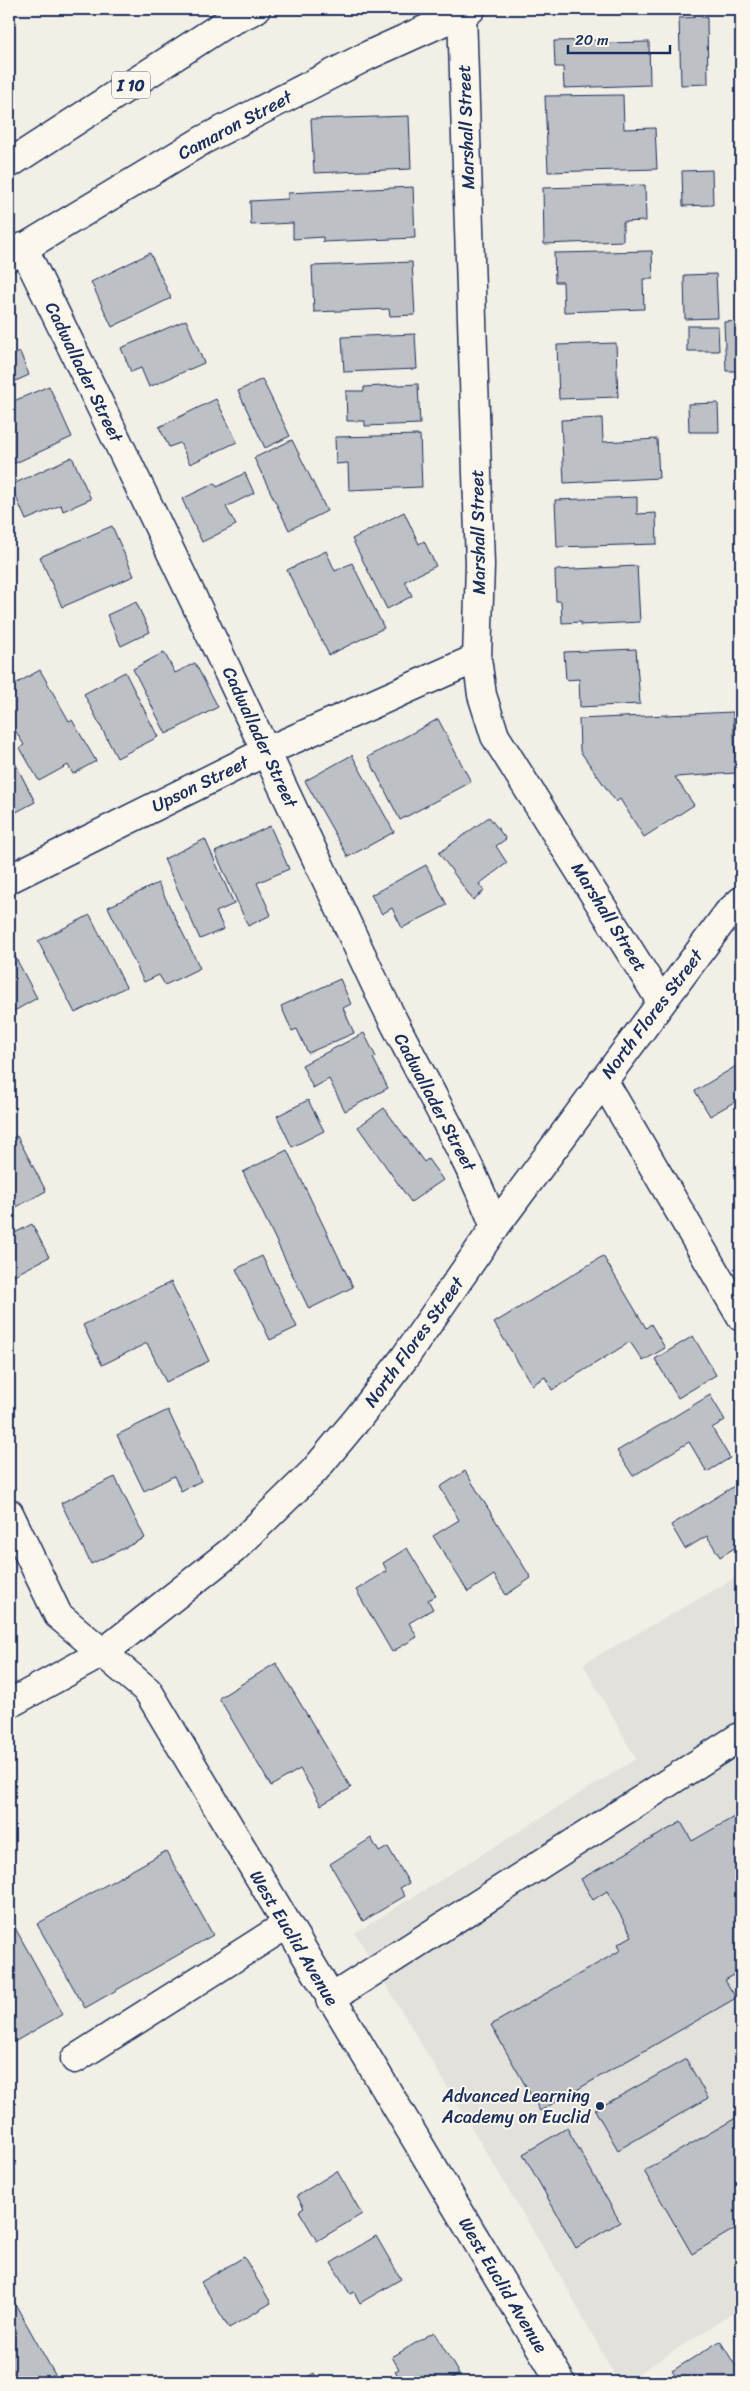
<svg xmlns="http://www.w3.org/2000/svg" width="750" height="2391" font-family="Sriracha,sans-serif">
<style>
.built{fill:#e2e1dc}
.building{fill:#bdc0c4;stroke:#1b2f5e}
.lines{fill:none;stroke-linecap:round;stroke-linejoin:round}
.minor-casing{stroke:#1b2f5e;stroke-width:31}
.major-casing{stroke:#1b2f5e;stroke-width:31}
.highway-casing{stroke:#1b2f5e;stroke-width:31}
.minor{stroke:#fbf7ec;stroke-width:28}
.major{stroke:#fbf7ec;stroke-width:28}
.highway{stroke:#fbf7ec;stroke-width:28}
.poi-dot{fill:#1b2f5e;stroke:#fbf7ec;stroke-width:2}
.labels{text-anchor:middle;stroke-width:4;stroke-linejoin:round;paint-order:stroke}
.shield{fill:#fbf7ec;stroke:#5e6b89;stroke-width:1}
.shield-label{font-size:16px;font-weight:bold;fill:#1b2f5e}
.street-label{font-size:18px;fill:#1b2f5e;stroke:#fbf7ec}
.poi-label{font-size:18px;fill:#1b2f5e;stroke:#fbf7ec;text-anchor:end}
</style>
<rect width="100%" height="100%" fill="#f2efe6"/>
<filter id="ink" filterUnits="userSpaceOnUse"><feTurbulence type="fractalNoise" baseFrequency=".02" numOctaves="2"/><feDisplacementMap in="SourceGraphic" scale="10" xChannelSelector="R" yChannelSelector="G"/><feConvolveMatrix kernelMatrix="1 2 1 2 8 2 1 2 1" color-interpolation-filters="sRGB"/></filter>
<g filter="url(#ink)">
<!-- built -->
<path class="built" d="M741 1575V2308L625 2382H618L562 2279 355 1933 636 1759 583 1664Z"/>
<!-- building -->
<path class="building" d="M707 17 708 84 681 85 679 18Z
M602 40V43L649 42 650 85 564 88 563 67H555L554 41Z
M623 95 624 129 655 128 657 169 548 172 545 96Z
M409 116 411 169 314 173 311 119Z
M712 170 713 205 683 206 682 171Z
M645 185 646 221 623 222V241L544 244 543 188Z
M413 187 415 238 323 242V237L293 239V223L251 225 250 201 288 199V193Z
M652 251 653 279H643L644 309 564 312 563 282H555L554 253Z
M150 253 171 298 112 327 91 282Z
M412 262 415 315 390 316 389 309 314 312 312 266Z
M716 274 718 318 685 319 684 275Z
M186 320 204 363 149 387 141 368 131 372 121 348Z
M741 321V371H726L724 322Z
M687 326H718L719 351H687Z
M415 334 417 369 344 372 342 337Z
M616 343 618 397 559 399 557 345Z
M20 352 29 375 9 384V355V357Z
M262 379 290 436 265 448 238 391Z
M418 384 420 424 365 426V421H347L346 391H364V387Z
M49 386 72 437 9 466V403Z
M216 399 237 442 190 464 180 443 169 447 159 427Z
M718 403 719 432H689L688 404Z
M602 418 603 442 657 439 659 478 564 483 561 420Z
M420 435 422 487 349 490 348 463 336 464 335 437Z
M292 440 327 511 289 530 254 458Z
M72 457 91 499 63 511 61 505 26 520 11 485Z
M245 473 254 493 226 507 236 525 202 542 182 499 215 483 217 487Z
M637 497V514L656 513 657 544 557 547 555 500Z
M404 512 419 544 424 541 436 566 405 581 412 596 387 609 352 539Z
M112 526 134 576 62 607 40 557Z
M326 551 335 571 352 563 384 628 329 655 287 570Z
M637 566 640 622 581 625V622L562 623 561 601H556L555 570Z
M136 602 150 632 121 646 107 615Z
M636 649 640 704 580 707 579 679 566 680 564 652Z
M164 652 175 673 195 663 218 707 166 734 133 669Z
M40 670 69 721 72 720 96 761 73 774 68 765 39 781 20 748 24 745 9 720V716L12 713 9 708V697L14 694 10 687Z
M125 672 158 737 117 758 84 694Z
M733 712 736 773 675 777 694 805 644 837 620 799 616 802 580 751 579 719Z
M438 719 471 782 400 820 368 757Z
M9 751 35 802 9 816Z
M352 755 394 832 348 857 305 781Z
M489 817 506 839 496 846 507 863 479 884 484 891 473 900 439 853Z
M270 826 289 869 257 883 271 915 248 926 215 852Z
M205 839 234 904 216 912 224 929 200 939 164 859Z
M426 865 447 905 402 928 392 908 382 914 371 895Z
M158 883 200 968 165 985 159 975 144 982 108 907Z
M90 915 126 987 75 1013 38 941Z
M9 945 37 998 9 1014Z
M340 979 351 1004 343 1008 354 1033 308 1053 297 1029 292 1031 281 1006Z
M364 1033 376 1057 373 1058 388 1088 345 1111 329 1079 313 1088 302 1065Z
M741 1063V1098L710 1116 695 1091Z
M308 1100 324 1131 292 1147 277 1116Z
M384 1108 424 1162 428 1159 443 1180 411 1202 358 1127Z
M17 1136 46 1191 9 1211V1140Z
M287 1150 353 1287 309 1309 243 1172Z
M32 1224 49 1257 9 1278V1236Z
M262 1256 297 1327 270 1340 236 1269Z
M603 1256 646 1328 651 1324 665 1348 643 1361 630 1342 552 1390 545 1377 532 1385 494 1323Z
M171 1282 209 1361 166 1382 147 1343 102 1365 83 1325Z
M693 1336 716 1375 678 1398 655 1359Z
M710 1395 725 1420 712 1428 730 1458 707 1472 689 1442 633 1476 617 1451Z
M168 1410 201 1481 181 1491 174 1476 144 1491 117 1435Z
M465 1471 531 1578 506 1595 494 1575 468 1592 433 1536 459 1520 440 1487Z
M115 1477 145 1538 91 1564 61 1503Z
M741 1482V1544L720 1557 707 1536 685 1549 671 1525Z
M407 1548 436 1596 428 1600 433 1609 409 1623 417 1637 392 1652 356 1590 387 1571 383 1563Z
M276 1663 351 1788 321 1805 300 1769 271 1786 219 1698Z
M741 1813V1971L725 1980 736 1998 540 2111 491 2025 621 1950 618 1944 632 1936 607 1891 593 1900 581 1879 681 1822 692 1841Z
M371 1838 379 1852 388 1847 409 1883 400 1888 405 1896 363 1921 330 1864Z
M166 1851 213 1935 85 2008 37 1924Z
M9 1917 63 2014 9 2045Z
M686 2059 708 2098 618 2150 595 2110Z
M741 2115V2225L692 2254 644 2171Z
M567 2128 620 2222 576 2248 523 2154Z
M337 2171 362 2214 317 2241 299 2211 304 2208 297 2196Z
M376 2236 401 2279 360 2303 354 2292 350 2294 331 2263Z
M244 2257 271 2303 229 2328 201 2282Z
M9 2293 59 2382H9Z
M434 2332 459 2374 446 2382H402L395 2371 399 2369 392 2357Z
M720 2341 741 2374V2382H680L672 2371Z
M314 2373 319 2382H299Z"/>
<g class="lines">
<defs>
<path id="minor" d="M462 13 480 565 477 658 482 695 495 736 661 1001
M23 247C142 490 258 733 372 977 411 1062 462 1141 495 1227
M9 879 267 751 477 658
M603 1080 741 1317
M9 1513 58 1615 148 1691 561 2382
M330 1999 741 1736
M75 2059 286 1925"/>
<path id="major" d="M9 257 203 140 369 55 471 9
M9 1704 104 1652 234 1549 314 1471 359 1417 405 1357 495 1227 728 913 741 901"/>
<path id="highway" d="M9 164 223 25 256 9"/>
</defs>
<!-- minor casing -->
<use href="#minor" class="minor-casing"/>
<!-- major casing -->
<use href="#major" class="major-casing"/>
<!-- highway casing -->
<use href="#highway" class="highway-casing"/>
<!-- minor -->
<use href="#minor" class="minor"/>
<!-- major -->
<use href="#major" class="major"/>
<!-- highway -->
<use href="#highway" class="highway"/>
</g>
</g>
<!-- markers -->
<circle class="poi-dot" cx="600" cy="2106" r="5"/>
<g class="labels">
<!-- shield labels -->
<rect class="shield" x="112" y="71.5" width="38" height="27" rx="4"/>
<g class="shield-label">
<text x="131" y="91">I 10</text>
</g>
<!-- street labels -->
<g class="street-label">
<text transform="translate(235 125) rotate(-28)" y="6">Camaron Street</text>
<text transform="translate(466 127) rotate(-92)" y="6">Marshall Street</text>
<text transform="translate(84 372) rotate(64)" y="6">Cadwallader Street</text>
<text transform="translate(478 532) rotate(-91)" y="6">Marshall Street</text>
<text transform="translate(260 737) rotate(65)" y="6">Cadwallader Street</text>
<text transform="translate(200 784) rotate(-26)" y="6">Upson Street</text>
<text transform="translate(609 917) rotate(58)" y="6">Marshall Street</text>
<text transform="translate(652 1014) rotate(-53)" y="6">North Flores Street</text>
<text transform="translate(435 1102) rotate(62)" y="6">Cadwallader Street</text>
<text transform="translate(414 1342) rotate(-54)" y="6">North Flores Street</text>
<text transform="translate(294 1938) rotate(59)" y="6">West Euclid Avenue</text>
<text transform="translate(503 2285) rotate(59)" y="6">West Euclid Avenue</text>
</g>
<!-- poi labels -->
<g class="poi-label">
<text x="590" y="2102">Advanced Learning<tspan x="590" dy="21">Academy on Euclid</tspan></text>
</g>
</g>
<!-- margin -->
<rect width="750" height="2391" fill="none" stroke="#fbf7ec" stroke-width="30"/>
<rect x="15" y="15" width="720" height="2361" fill="none" stroke="#1b2f5e" stroke-width="2" filter="url(#ink)"/>
<!-- scale -->
<path d="M568 45v8h102v-8" fill="none" stroke="#1b2f5e" stroke-width="2.5"/>
<text x="575" y="45" font-size="15" fill="#1b2f5e" stroke="#fbf7ec" stroke-width="4" paint-order="stroke">20 m</text>
</svg>
